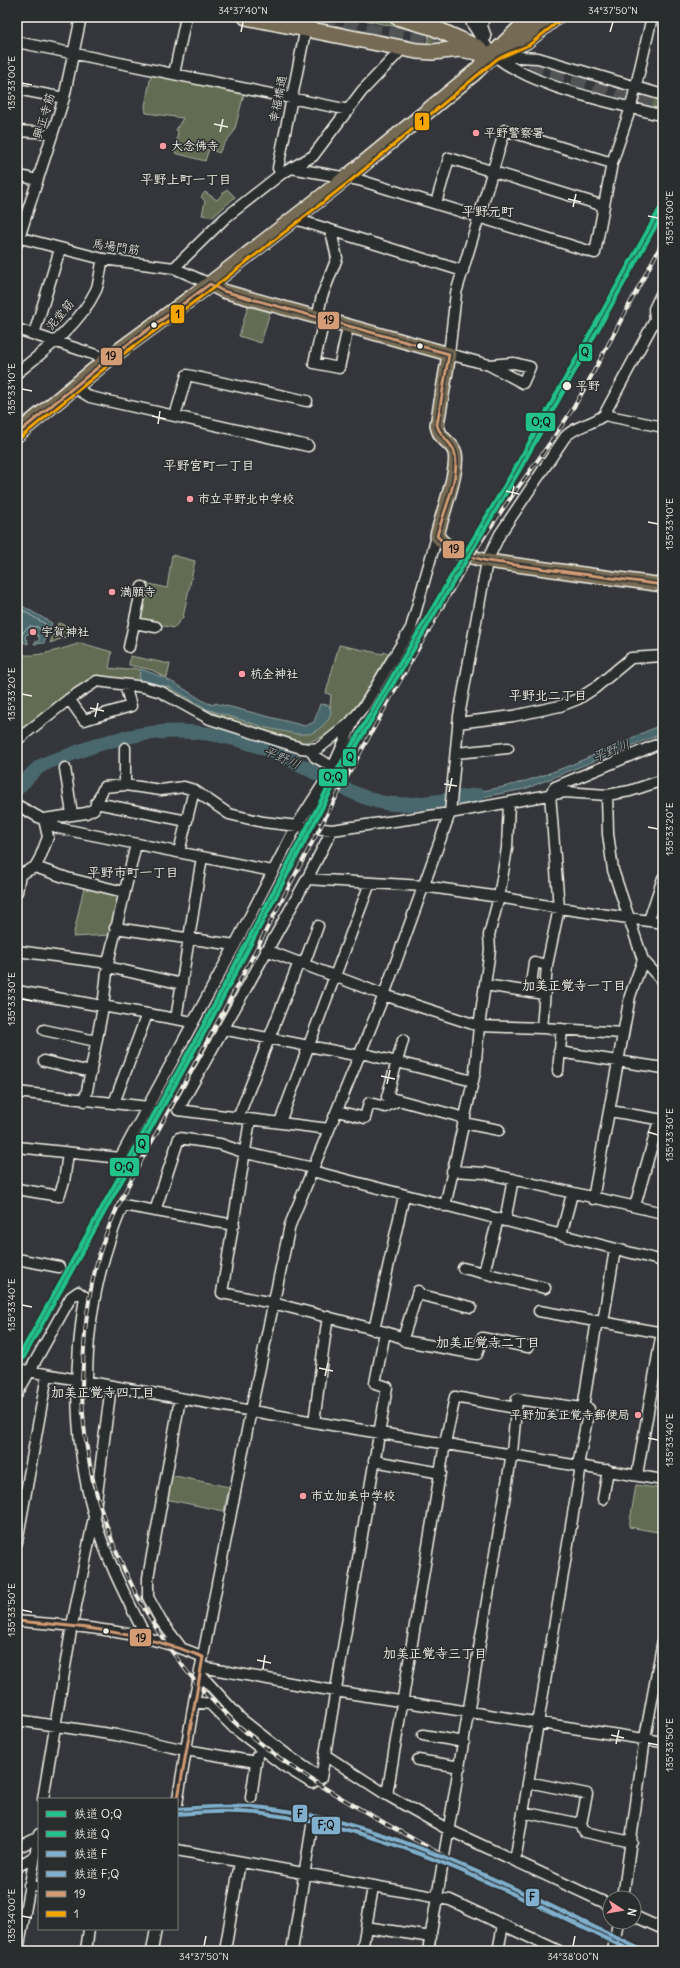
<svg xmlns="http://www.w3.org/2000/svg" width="680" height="1968" font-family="Delius,'Klee One',sans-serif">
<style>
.green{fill:#626c53;stroke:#abae9e}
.water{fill:#4a686d;stroke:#8e9f9e}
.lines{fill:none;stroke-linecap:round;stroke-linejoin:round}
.shore{stroke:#b0bab7;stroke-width:1}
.river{stroke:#4a686d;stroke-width:14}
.highway-tunnel{stroke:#515255;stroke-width:15;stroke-dasharray:15 8;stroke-linecap:butt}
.minor-casing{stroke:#f4f1e8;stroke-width:13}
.major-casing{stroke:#f4f1e8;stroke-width:16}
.highway-casing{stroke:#f4f1e8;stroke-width:18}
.minor{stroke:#2a2d2e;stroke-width:10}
.major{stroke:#746b52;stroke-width:13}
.highway{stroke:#746b52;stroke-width:15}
.rail-casing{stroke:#f4f1e8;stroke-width:4}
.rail{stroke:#2a2d2e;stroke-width:2.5;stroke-dasharray:8;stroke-linecap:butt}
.bus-1-casing{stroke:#2a2d2e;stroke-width:6}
.bus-2-casing{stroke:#2a2d2e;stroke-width:6}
.bus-1{stroke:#d39c74;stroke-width:3}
.bus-2{stroke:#f7a600;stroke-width:3}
.rail-1-casing{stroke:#2a2d2e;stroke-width:7}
.rail-2-casing{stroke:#2a2d2e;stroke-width:7}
.rail-3-casing{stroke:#2a2d2e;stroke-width:7}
.rail-4-casing{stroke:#2a2d2e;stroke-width:7}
.rail-1{stroke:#22c28b;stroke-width:4}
.rail-2{stroke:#22c28b;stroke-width:4}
.rail-3{stroke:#80b0cd;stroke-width:4}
.rail-4{stroke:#80b0cd;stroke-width:4}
.ticks{fill:none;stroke:#f4f1e8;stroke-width:1.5}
.poi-dot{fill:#ff9aa2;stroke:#2a2d2e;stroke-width:1.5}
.bus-dot{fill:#f4f1e8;stroke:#2a2d2e;stroke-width:1.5}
.labels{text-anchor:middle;stroke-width:3;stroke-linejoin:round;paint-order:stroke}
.street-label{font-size:12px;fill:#f4f1e8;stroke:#2a2d2e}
.poi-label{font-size:12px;font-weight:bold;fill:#f4f1e8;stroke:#2a2d2e;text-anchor:start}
.stop-label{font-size:12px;font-weight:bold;fill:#f4f1e8;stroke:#2a2d2e;text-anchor:start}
.neighbourhood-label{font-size:13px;font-weight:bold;fill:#f4f1e8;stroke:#2a2d2e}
.water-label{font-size:13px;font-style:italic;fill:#b0bab7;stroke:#2a2d2e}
.line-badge{stroke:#2a2d2e;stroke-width:1.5}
.pale-badge-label{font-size:11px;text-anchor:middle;font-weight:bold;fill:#111}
.neatline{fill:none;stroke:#f4f1e8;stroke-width:1.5}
.ticks-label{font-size:10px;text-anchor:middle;fill:#f4f1e8}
</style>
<rect width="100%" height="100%" fill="#34363b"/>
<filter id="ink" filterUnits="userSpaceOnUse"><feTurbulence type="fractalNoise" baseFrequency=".025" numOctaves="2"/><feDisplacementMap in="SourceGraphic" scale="8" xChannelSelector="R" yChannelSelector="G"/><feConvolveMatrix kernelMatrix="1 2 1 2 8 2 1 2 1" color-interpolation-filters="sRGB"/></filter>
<g filter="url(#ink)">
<!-- green -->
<path class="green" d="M350 17C388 17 418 28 455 39L444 48 322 27 323 23 427 44 429 34Z
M151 75 244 94 234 132 224 144 219 153 209 149 205 161 175 153 178 131 176 130 183 118 146 113 145 106Z
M640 93 663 99V112L640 107 637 104Z
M227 189 235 197 213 217 202 215 205 201 201 197 205 192 217 200Z
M248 306 270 312 261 343 239 336Z
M172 555 195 561 183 617 174 628 136 620 145 583 167 588Z
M58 623 77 629 76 633 50 643Z
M81 643 112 652 109 668 127 670 133 668 145 671 161 677 200 702 305 727 314 723 330 708 331 695 326 693 339 645 383 654 384 652 389 653C366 688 348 736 302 743L236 723 175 695 89 681 72 692 17 736V653C33 660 64 648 81 643Z
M130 656 170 664 167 678 152 670 129 665Z
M84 887 115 895 118 898 114 917 112 935 73 937Z
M170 1475 229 1487 224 1511 165 1499Z
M636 1485 663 1489V1533L629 1527Z"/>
<!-- water -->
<path class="water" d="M17 603 52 623 44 643 34 644 35 642 39 641V637L36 634V630L31 629 30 633 26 635 25 638 28 641V644L17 640Z
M140 669C157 674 174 682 189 692 200 698 202 702 214 705L215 703 305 726 314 722 320 704 329 705 331 711 329 719 319 729 310 734H296L267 728 222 714 207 709 169 687 139 680Z
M663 724V733L525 789 461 801V793C532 789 598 752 663 724Z"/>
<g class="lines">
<!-- shore -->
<path class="shore" d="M17 607 47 625 42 633 38 627 30 626 23 632 21 637 17 638"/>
<!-- river -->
<path class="river" d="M17 789C24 782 31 774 38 768 47 761 62 758 72 754 144 725 206 723 278 754 311 768 341 791 376 801 406 810 448 798 478 795"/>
<!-- highway-tunnel -->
<path class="highway-tunnel" d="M298 17 427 42 454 49
M505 63 663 109"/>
<defs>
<path id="minor" d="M474 17 472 24C479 33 486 49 495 56 538 90 610 101 663 116
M484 17 482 26 486 37
M17 42 349 110
M498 56 538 58 663 95
M174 74 186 17
M17 89 64 98
M17 131 52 133
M291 168 359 180 595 253 612 163 631 107 652 17
M281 174 278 168 308 17
M17 175 37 180
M436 203 449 158 604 206
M295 219 463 271
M17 237 103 259 174 268 210 284
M17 244 64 98 81 17
M174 268 225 218 281 174 313 156 362 91 403 48
M317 318 322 296 337 258 331 231
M324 320 314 363 339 368 348 327
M17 329 108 359
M34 334 60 249
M489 365 514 363 530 367 523 383 489 365 449 354 456 293 505 130 612 163
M17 373C46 350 80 324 96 290 100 281 100 269 103 259
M74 387 90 397 308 446
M604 415 663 427
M175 416 187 375 307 401
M134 623 156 627
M129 647 142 587
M69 699 84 720 131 706 125 685
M458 723 513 716 560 706 578 699 595 688 631 658 663 656
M17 740 69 699 97 681 144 687 161 692 210 719 301 748 310 749 319 748 350 723 365 705 411 628 437 536
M310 749 315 757 333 767 353 722
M456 753 508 748
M65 768 72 814
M125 785V748
M607 795 608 834 613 870 643 960 663 982
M96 803 187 821
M17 805 58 828 272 871
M44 819 86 813 94 809 104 787 125 785 161 790 184 787 194 790 229 814 263 822 332 830 450 813 565 792 607 795 630 791 663 780
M179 852 194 790
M35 867 67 878 124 892
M17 876 35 867 40 858 48 837 44 819
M307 879 423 886 499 897 559 908 663 923
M17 892 20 874
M649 920 663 878
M115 928 235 945
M266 950 384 995 479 1026 542 1028 623 1033
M17 951 108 963
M304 964 318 926
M108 967 182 984
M485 985 544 994
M17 991 193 1022
M530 992 534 962 547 965
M176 1019 202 857
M542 1028 547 965 559 908 550 794 555 787 663 742
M222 1029 360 1056
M44 1030 96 1041
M403 1040 387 1097 465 1118
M559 1052 663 1068
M361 1053 473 1081
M44 1061 91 1072
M558 1071 562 1029
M17 1092 148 1107
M85 1101 103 1007 108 963 136 844
M114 1103 147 1014
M337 1111 365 1118 369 1103 385 1107 399 1100
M610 1111 663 1120
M238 1118 299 962
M250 1120 222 1293 273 1303 385 1332 400 1337 405 1341 477 1354 482 1338 528 1347
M280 1122 370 883
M463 1123 499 1130
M329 1129 178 1110 307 879 332 830
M17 1147 120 1158 235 945 297 825 322 786
M312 1171 663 1261
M452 1171 485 1173 663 1213
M17 1189 59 1196 64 1182 68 1153
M593 1199 630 996 643 960
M445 1206 475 1072 479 1026 490 950 489 935 499 897 507 848 509 803
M635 1206 659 1120
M155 1211 179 1138 220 1144 246 1153 313 1168
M505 1221 513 1179
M561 1235 572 1194
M17 1259 59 1267
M463 1268 545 1288
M484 1272 498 1219
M417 1294 471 1307
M539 1311 663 1333
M603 1322 615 1249
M374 1330 404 1196
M400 1337 404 1335 418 1291
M17 1369 314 1422 663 1480
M87 1382C87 1319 98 1263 123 1205L234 1225
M17 1394 71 1297 78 1292 85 1297C73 1370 74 1444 94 1516 106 1559 127 1599 147 1639
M180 1399 148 1578V1597L161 1621 180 1646
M583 1408 597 1320
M314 1422C319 1387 322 1352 328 1317
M374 1461 441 1473
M637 1475 663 1326
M603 1499 608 1470
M17 1542 47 1375
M17 1621C80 1626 145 1631 203 1657
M201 1667 335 1691 663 1742
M200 1674 241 1719 291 1758 321 1778
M194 1702 210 1704 234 1728 284 1766 312 1783 321 1778 387 1387 375 1383 385 1332
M17 1720 116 1735 186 1750 256 1762
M423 1735 464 1742
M325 1755 387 1795 449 1830 610 1905
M418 1760 460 1767
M528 1782 587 1794 581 1824 584 1832 632 1842
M387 1795 445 1443 455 1397 516 1408
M251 1798 257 1756
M43 1799 72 1625 94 1517 111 1386
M177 1804 194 1702 251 1410 290 1225 384 995 450 813 459 716 487 561 500 534 565 437C576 425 592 425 604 415L655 320 654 309 663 290
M523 1812 581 1824
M17 1848 39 1837
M177 1850 450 1900 559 1951
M17 1867 35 1856
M29 1885 39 1887
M623 1898 645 1738 663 1640
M634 1916 663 1929
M366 1927 431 1937
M18 1951 39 1834
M86 1951 89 1929
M152 1951 156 1929
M225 1951 240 1862
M292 1951 312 1826
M362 1951 373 1887
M428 1951 512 1453 517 1399 589 1409 579 1460 580 1472 515 1861
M498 1951 503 1925
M613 1951 618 1922"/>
<path id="major" d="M210 284 223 291 449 354 437 425C440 442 452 441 455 453 459 471 441 517 437 536 449 552 468 556 487 561L663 585"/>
<path id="highway" d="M246 17 417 51 433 52 460 49 494 55
M397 17 432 27 479 48
M500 53 526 41 556 17
M17 434 108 359 210 284 346 178 474 73 517 31 534 17"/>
</defs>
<!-- minor casing -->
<use href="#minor" class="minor-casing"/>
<!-- major casing -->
<use href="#major" class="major-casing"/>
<!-- highway casing -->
<use href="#highway" class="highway-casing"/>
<!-- minor -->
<use href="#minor" class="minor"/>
<!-- major -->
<use href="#major" class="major"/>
<!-- highway -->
<use href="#highway" class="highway"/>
<defs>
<path id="rail" d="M462 1866C386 1823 297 1779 232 1720 143 1637 84 1512 82 1391 82 1371 84 1351 85 1332 88 1300 94 1267 105 1237 120 1197 142 1160 162 1123 190 1072 219 1021 246 969 318 830 391 692 471 558 502 505 543 457 575 405 587 385 597 365 608 345 626 310 645 276 663 241"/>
</defs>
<!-- rail casing -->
<use href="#rail" class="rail-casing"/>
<!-- rail -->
<use href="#rail" class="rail"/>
<defs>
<path id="bus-1" d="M210 284 223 291 449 354
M449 354 437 425C440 437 453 443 455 454 460 477 443 513 437 536 450 551 468 556 487 561L663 585
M17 434 108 359 210 284
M17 1621C81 1626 143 1633 203 1657
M177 1804 203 1657"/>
<path id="bus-2" d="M20 438 111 363 213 288 349 182 497 59 529 45 559 21"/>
</defs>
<!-- bus-1 casing -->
<use href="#bus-1" class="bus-1-casing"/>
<!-- bus-2 casing -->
<use href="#bus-2" class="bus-2-casing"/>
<!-- bus-1 -->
<use href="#bus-1" class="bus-1"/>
<!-- bus-2 -->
<use href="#bus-2" class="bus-2"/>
<defs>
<path id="rail-1" d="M17 1360 204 1024 337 770 515 468 663 203"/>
<path id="rail-2" d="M21 1362 208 1026 341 772 519 471 663 213"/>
<path id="rail-3" d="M177 1809C206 1807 236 1805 265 1808 395 1822 527 1896 644 1951"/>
<path id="rail-4" d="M177 1814C207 1812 236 1810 265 1814 396 1829 515 1896 632 1951"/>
</defs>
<!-- rail-1 casing -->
<use href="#rail-1" class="rail-1-casing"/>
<!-- rail-2 casing -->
<use href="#rail-2" class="rail-2-casing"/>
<!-- rail-3 casing -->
<use href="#rail-3" class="rail-3-casing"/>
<!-- rail-4 casing -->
<use href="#rail-4" class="rail-4-casing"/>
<!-- rail-1 -->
<use href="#rail-1" class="rail-1"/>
<!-- rail-2 -->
<use href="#rail-2" class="rail-2"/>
<!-- rail-3 -->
<use href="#rail-3" class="rail-3"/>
<!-- rail-4 -->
<use href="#rail-4" class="rail-4"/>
</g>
</g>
<!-- ticks -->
<path class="ticks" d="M241 32 243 22M610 32 613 22M22 83 32 85M214 124 228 127M220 132 223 119M568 199 581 202M573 207 576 194M648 216 658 218M22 389 32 391M152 416 166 419M158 424 160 411M506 491 519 494M511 500 514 486M648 522 658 524M22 694 32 696M90 708 104 711M95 717 98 703M444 784 457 786M449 792 452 778M648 827 658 829M22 999 32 1001M381 1076 395 1079M387 1084 390 1070M648 1132 658 1135M22 1305 32 1307M319 1368 333 1371M325 1376 328 1363M648 1438 658 1440M22 1610 32 1612M257 1660 271 1663M263 1669 265 1655M611 1735 624 1738M648 1743 658 1745M616 1744 619 1730M22 1916 32 1918M204 1946 206 1936M573 1946 575 1936"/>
<!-- markers -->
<g class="poi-dot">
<circle cx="476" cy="133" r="4"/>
<circle cx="163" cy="146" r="4"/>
<circle cx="190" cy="499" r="4"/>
<circle cx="112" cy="592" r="4"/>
<circle cx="33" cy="632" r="4"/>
<circle cx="242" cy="674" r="4"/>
<circle cx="638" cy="1415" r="4"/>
<circle cx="303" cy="1496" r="4"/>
</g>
<g class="bus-dot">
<circle cx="154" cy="325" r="3.5"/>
<circle cx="420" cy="346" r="3.5"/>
<circle cx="567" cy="386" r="5"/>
<circle cx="106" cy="1631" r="3.5"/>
</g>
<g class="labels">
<!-- street labels -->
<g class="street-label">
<text transform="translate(278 99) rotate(-79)" y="4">幸福橋通</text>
<text transform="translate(44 116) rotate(-73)" y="4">興正寺筋</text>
<text transform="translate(116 247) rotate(9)" y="4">馬場門筋</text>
<text transform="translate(60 315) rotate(-50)" y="4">泥堂筋</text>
</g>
<!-- poi labels -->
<g class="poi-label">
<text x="484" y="137">平野警察署</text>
<text x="171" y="150">大念佛寺</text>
<text x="198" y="503">市立平野北中学校</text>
<text x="120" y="596">満願寺</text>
<text x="41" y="636">宇賀神社</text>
<text x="250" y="678">杭全神社</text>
<text x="630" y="1419" text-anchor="end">平野加美正覚寺郵便局</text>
<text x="311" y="1500">市立加美中学校</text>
</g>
<!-- stop labels -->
<g class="stop-label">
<text x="576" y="390">平野</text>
</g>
<!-- neighbourhood labels -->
<g class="neighbourhood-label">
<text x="186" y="184">平野上町一丁目</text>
<text x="488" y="216">平野元町</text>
<text x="209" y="470">平野宮町一丁目</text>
<text x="548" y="700">平野北二丁目</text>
<text x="133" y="877">平野市町一丁目</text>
<text x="574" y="990">加美正覚寺一丁目</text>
<text x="488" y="1347">加美正覚寺二丁目</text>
<text x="103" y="1397">加美正覚寺四丁目</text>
<text x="435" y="1658">加美正覚寺三丁目</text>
</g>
<!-- water labels -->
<g class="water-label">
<text transform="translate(611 750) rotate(-22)" y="5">平野川</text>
<text transform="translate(282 757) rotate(24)" y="5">平野川</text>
</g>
</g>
<g class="line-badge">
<rect x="414" y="112" width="16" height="19" rx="4" fill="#f7a600"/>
<rect x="170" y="304" width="15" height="20" rx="4" fill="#f7a600"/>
<rect x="317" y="311" width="23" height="19" rx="4" fill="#d39c74"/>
<rect x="578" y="343" width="15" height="19" rx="4" fill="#22c28b"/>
<rect x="100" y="347" width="23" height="19" rx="4" fill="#d39c74"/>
<rect x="525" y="412" width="31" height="20" rx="4" fill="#22c28b"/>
<rect x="442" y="540" width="23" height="19" rx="4" fill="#d39c74"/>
<rect x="342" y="748" width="15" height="19" rx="4" fill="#22c28b"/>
<rect x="318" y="768" width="30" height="19" rx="4" fill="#22c28b"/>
<rect x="135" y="1134" width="15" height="20" rx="4" fill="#22c28b"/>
<rect x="109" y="1157" width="31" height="20" rx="4" fill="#22c28b"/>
<rect x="129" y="1628" width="23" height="19" rx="4" fill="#d39c74"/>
<rect x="292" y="1804" width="16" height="19" rx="4" fill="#80b0cd"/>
<rect x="311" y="1816" width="30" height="19" rx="4" fill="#80b0cd"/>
<rect x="525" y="1888" width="15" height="19" rx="4" fill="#80b0cd"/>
</g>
<g class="pale-badge-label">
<text x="422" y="125">1</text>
<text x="178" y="318">1</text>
<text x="329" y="324">19</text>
<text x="585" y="356">Q</text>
<text x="111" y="360">19</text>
<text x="541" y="426">O;Q</text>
<text x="454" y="553">19</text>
<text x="350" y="761">Q</text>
<text x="333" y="781">O;Q</text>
<text x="142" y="1148">Q</text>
<text x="124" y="1171">O;Q</text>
<text x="141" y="1642">19</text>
<text x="300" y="1818">F</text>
<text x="326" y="1829">F;Q</text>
<text x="532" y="1901">F</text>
</g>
<!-- margin -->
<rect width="680" height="1968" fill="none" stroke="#2a2d2e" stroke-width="44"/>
<!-- legend -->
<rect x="38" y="1798" width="140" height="132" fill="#2a2d2e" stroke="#7b7b78"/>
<rect x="46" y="1811" width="20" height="6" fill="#22c28b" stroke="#7b7b78"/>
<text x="74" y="1818" font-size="12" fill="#f4f1e8">鉄道 O;Q</text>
<rect x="46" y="1831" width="20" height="6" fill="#22c28b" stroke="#7b7b78"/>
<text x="74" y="1838" font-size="12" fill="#f4f1e8">鉄道 Q</text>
<rect x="46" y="1851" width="20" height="6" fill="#80b0cd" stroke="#7b7b78"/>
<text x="74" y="1858" font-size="12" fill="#f4f1e8">鉄道 F</text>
<rect x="46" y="1871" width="20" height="6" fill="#80b0cd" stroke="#7b7b78"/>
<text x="74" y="1878" font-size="12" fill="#f4f1e8">鉄道 F;Q</text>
<rect x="46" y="1891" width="20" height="6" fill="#d39c74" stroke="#7b7b78"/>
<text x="74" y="1898" font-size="12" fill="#f4f1e8">19</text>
<rect x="46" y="1911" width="20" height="6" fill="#f7a600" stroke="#7b7b78"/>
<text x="74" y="1918" font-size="12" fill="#f4f1e8">1</text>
<!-- north arrow -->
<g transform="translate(622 1910) rotate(102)"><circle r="19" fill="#2a2d2e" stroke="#7b7b78"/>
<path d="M0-3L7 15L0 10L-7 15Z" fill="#ff9aa2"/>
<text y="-6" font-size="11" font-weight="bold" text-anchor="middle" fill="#f4f1e8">N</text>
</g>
<rect x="22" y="22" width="636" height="1924" class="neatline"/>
<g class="ticks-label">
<text x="243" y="14">34°37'40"N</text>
<text x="613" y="14">34°37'50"N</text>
<text transform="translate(11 83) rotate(-90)" y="4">135°33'00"E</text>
<text transform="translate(669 218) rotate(-90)" y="4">135°33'00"E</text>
<text transform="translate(11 389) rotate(-90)" y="4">135°33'10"E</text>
<text transform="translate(669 524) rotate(-90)" y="4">135°33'10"E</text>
<text transform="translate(11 694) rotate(-90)" y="4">135°33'20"E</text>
<text transform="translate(669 829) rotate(-90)" y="4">135°33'20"E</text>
<text transform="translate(11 999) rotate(-90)" y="4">135°33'30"E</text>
<text transform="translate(669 1135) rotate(-90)" y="4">135°33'30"E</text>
<text transform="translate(11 1305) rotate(-90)" y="4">135°33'40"E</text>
<text transform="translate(669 1440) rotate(-90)" y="4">135°33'40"E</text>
<text transform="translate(11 1610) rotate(-90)" y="4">135°33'50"E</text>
<text transform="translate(669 1745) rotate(-90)" y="4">135°33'50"E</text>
<text transform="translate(11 1916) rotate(-90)" y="4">135°34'00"E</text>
<text x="204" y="1960">34°37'50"N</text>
<text x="573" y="1960">34°38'00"N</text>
</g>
</svg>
